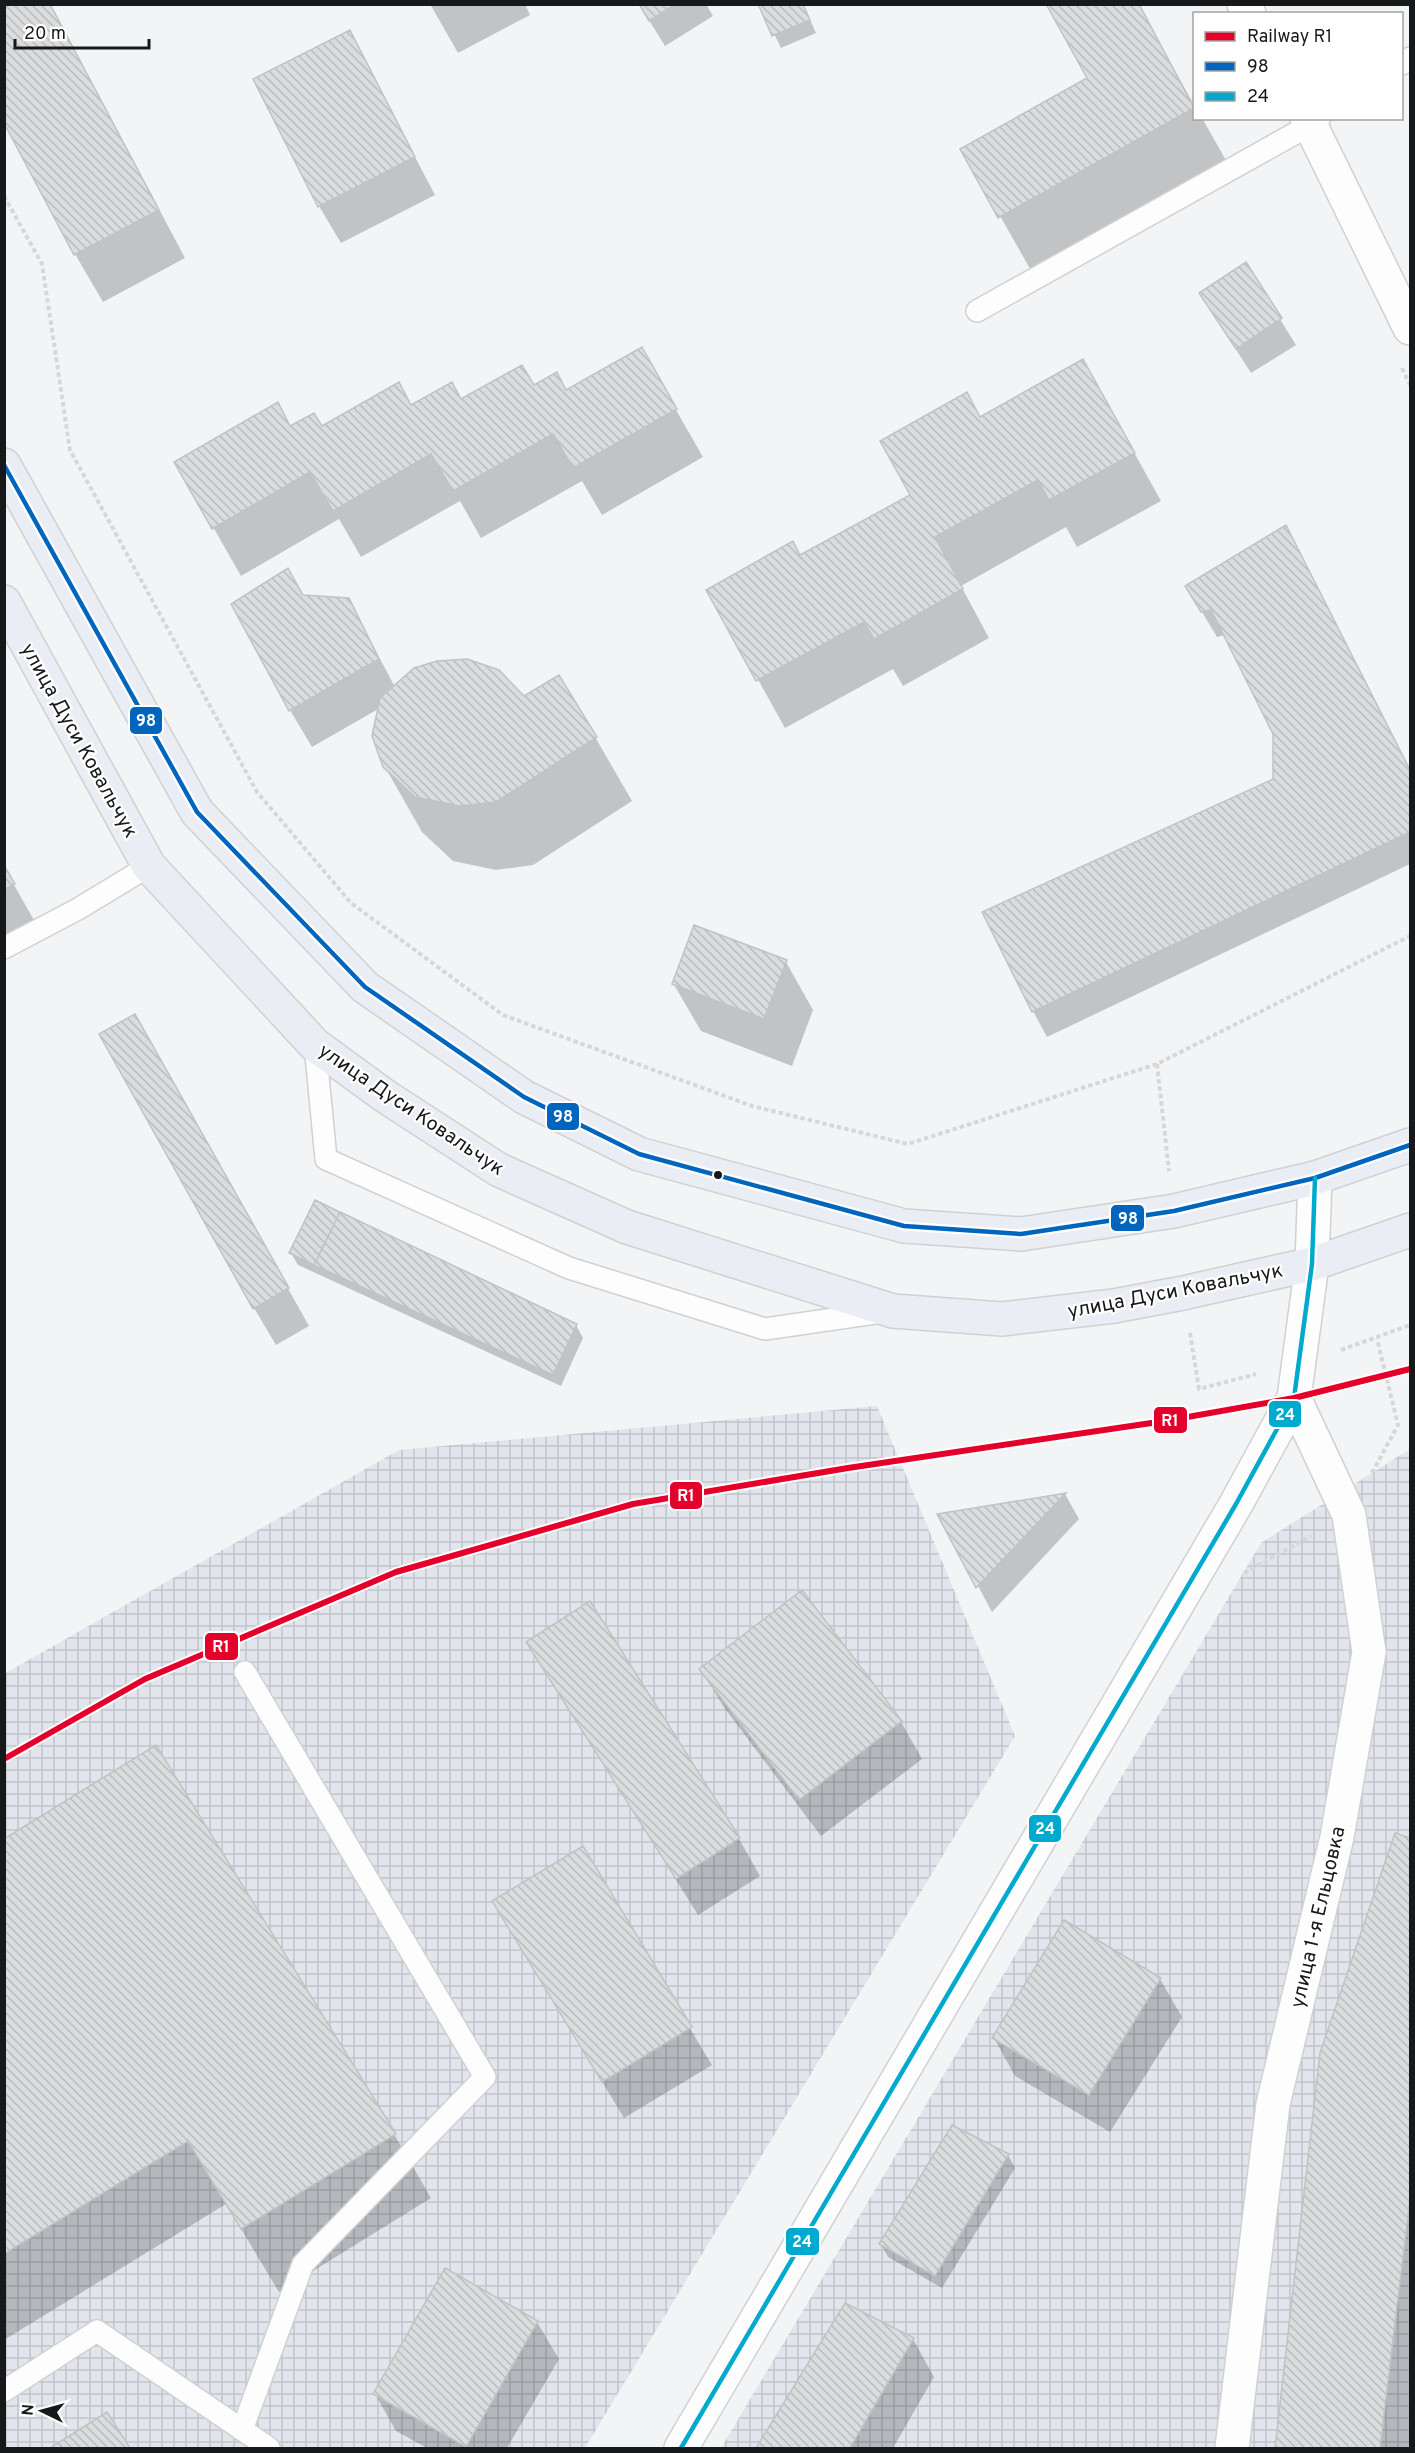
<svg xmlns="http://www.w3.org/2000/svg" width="1415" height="2453" font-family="Overpass,sans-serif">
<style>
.industrial{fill:url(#industrial-grid)}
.shadow{fill:#0003}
.building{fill:url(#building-back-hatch);stroke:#c1c2c3;stroke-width:1.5}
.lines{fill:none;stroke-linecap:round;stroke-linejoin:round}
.service-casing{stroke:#d0d1d2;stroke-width:24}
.minor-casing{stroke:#d0d1d2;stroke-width:36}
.tertiary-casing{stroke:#d0d1d2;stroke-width:36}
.primary-casing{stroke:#d0d1d2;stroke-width:36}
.path{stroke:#d7d7d7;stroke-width:4;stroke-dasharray:4.5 3;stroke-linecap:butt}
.service{stroke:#fdfdfe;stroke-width:21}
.minor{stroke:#fdfdfe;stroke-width:33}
.tertiary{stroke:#fdfdfe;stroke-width:33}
.primary{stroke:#eaedf3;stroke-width:33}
.bus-1-casing{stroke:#fff;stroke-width:9}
.bus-2-casing{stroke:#fff;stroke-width:9}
.bus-1{stroke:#0065bd;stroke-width:4.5}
.bus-2{stroke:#00a9ce;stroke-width:4.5}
.rail-1-casing{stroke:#fff;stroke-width:10}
.rail-1{stroke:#e4002b;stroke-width:6}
.bus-dot{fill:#171819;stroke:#fff;stroke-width:2}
.labels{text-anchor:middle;stroke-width:4.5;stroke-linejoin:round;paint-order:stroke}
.street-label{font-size:20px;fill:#171819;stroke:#fff}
.line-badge{stroke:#fff;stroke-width:2}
.badge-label{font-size:16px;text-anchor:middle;font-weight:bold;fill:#fff}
</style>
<defs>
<pattern id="industrial-grid" width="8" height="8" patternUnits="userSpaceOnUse" patternTransform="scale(1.5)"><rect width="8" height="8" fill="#e2e5ec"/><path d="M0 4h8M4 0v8" fill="none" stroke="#c1c4ca"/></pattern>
<pattern id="building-back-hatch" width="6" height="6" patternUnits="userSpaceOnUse" patternTransform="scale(1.5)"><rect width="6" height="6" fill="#dadcdd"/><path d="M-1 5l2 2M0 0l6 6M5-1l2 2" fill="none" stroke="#babcbd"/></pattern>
</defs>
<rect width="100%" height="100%" fill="#f2f4f6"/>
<!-- industrial -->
<path class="industrial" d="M877 1406 1015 1736 585 2448H5L4 1674 399 1450Z
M1410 1449V2448H721L1261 1543Z"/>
<!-- shadow -->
<path class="shadow" d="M4 4H50L185 258 103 302 75 254Z
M430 4H525L530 15 458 53Z
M639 4H706L713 16 665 46Z
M760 4H803L816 33 781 48Z
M1138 4 1194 105V118H1202L1232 171 1037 281 962 149 1089 78Z
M349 32 435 195 341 243 319 206Z
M1246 264 1296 345 1251 373 1216 318Z
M641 349 703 457 602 515 582 481 481 538 460 501 361 557 339 519 241 576 176 462 290 428H321L411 406 533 387 566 392Z
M1110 409 1161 501 1077 547 1066 527 961 586 989 638 903 686 893 669 785 728 708 590 800 557 912 495 980 418Z
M1286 527 1410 770V864L1047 1037 1033 1011 1274 780 1275 734 1225 635 1217 637 1202 612Z
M303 596 348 599 395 687 524 698 595 737 632 801 533 865 496 870 453 861 422 832 385 767 380 708 312 747 290 710Z
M4 867 35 922 4 939Z
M786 962 813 1010 792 1066 701 1031 673 983Z
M156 1053 309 1326 276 1345 254 1308Z
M291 1253 576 1325 583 1338 561 1386 298 1265Z
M1065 1494 1079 1519 992 1612 940 1515Z
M802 1592 901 1722 922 1759 821 1836 723 1706 701 1669Z
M528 1643 739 1839 760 1876 698 1915Z
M1396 1835 1410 1840V2448H1277L1322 2054Z
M4 1841 394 2134 431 2198 279 2292 226 2204 4 2340Z
M582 1849 712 2065 624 2118 516 1939Z
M1160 1979 1182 2017 1110 2132 1015 2076 994 2038Z
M1008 2155 1015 2168 942 2288 888 2257 881 2244Z
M846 2305 913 2339 934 2377 893 2448H757Z
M537 2322 559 2359 507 2448H427L396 2431 375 2394Z
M107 2414 128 2448H53Z"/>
<!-- building -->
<path class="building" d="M4 4H50L159 210 74 255 4 123Z
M639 4H676L649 21Z
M758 4H803L810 20 772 36Z
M1046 4H1139L1194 108 998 218 960 149 1087 78Z
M350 30 415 157 318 207 253 79Z
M1246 262 1282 318 1236 349 1199 293Z
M642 347 677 409 573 468 553 434 453 491 431 454 333 511 310 472 212 529 174 462 278 402 290 426 314 413 322 426 399 382 411 405 452 382 461 399 522 365 534 385 557 372 566 390Z
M1083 359 1135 453 1049 500 1038 480 935 537 963 589 874 639 864 622 756 681 706 590 793 541 800 555 910 495 880 441 967 392 980 417Z
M1286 525 1410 770V832L1032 1012 982 912 1273 779V734L1211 610 1201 612 1185 586Z
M288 568 303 595 349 598 379 659 289 711 231 604Z
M467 659 499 670 524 696 559 675 597 737 496 802 459 806 415 797 383 767 372 736 380 698 414 668 437 661Z
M4 865 15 884 4 890Z
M694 925 787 960 764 1019 672 984Z
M135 1014 289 1288 253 1309 99 1034Z
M315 1200 340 1212 314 1265 289 1253Z
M340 1212 577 1324 553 1375 314 1265Z
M1066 1493 976 1588 937 1514Z
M802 1590 902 1721 799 1800 699 1669Z
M590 1601 740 1838 676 1879 526 1642Z
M156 1745 396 2134 241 2229 188 2141 4 2254V1839Z
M1395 1833 1410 1838V2199L1380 2448H1275L1320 2053Z
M583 1846 692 2027 602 2082 492 1901Z
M1064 1920 1161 1978 1089 2095 992 2038Z
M952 2125 1009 2154 935 2276 879 2244Z
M445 2268 538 2321 466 2447 373 2394Z
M845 2303 914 2338 850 2448H756Z
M107 2412 130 2448H50Z"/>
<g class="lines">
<defs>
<path id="service" d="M1402 64 1410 58
M977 311 1319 120
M4 948 78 909 149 866
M315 1045 326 1159 569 1268 765 1329 882 1312
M4 2391 97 2331 269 2448
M242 2430 303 2264 485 2077 245 1672"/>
<path id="minor" d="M1244 4 1249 14
M1307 118 1410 328
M1232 2448 1273 2104 1337 1837 1369 1652 1349 1515 1294 1398"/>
<path id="tertiary" d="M681 2448 1236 1504 1294 1398 1312 1264 1315 1178"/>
<path id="primary" d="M4 465 197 812 365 987 524 1097 639 1154 904 1226 1021 1234 1174 1211 1315 1178 1410 1145
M4 602 149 866 315 1045 385 1096 499 1170 627 1227 893 1311 1002 1319 1114 1306 1183 1293 1312 1264 1410 1230"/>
</defs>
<!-- service casing -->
<use href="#service" class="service-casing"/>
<!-- minor casing -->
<use href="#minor" class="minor-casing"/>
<!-- tertiary casing -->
<use href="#tertiary" class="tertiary-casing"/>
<!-- primary casing -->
<use href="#primary" class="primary-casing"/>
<!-- path -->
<path class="path" d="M4 196 42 264 70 450 257 792 351 903 503 1015 752 1106 908 1144 1157 1064 1410 936
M1402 368 1410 385
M1157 1064 1169 1171
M1190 1333 1199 1389 1256 1374
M1341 1350 1410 1325
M1372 1473 1398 1425 1377 1339
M1244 1573 1311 1536"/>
<!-- service -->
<use href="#service" class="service"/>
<!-- minor -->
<use href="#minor" class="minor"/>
<!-- tertiary -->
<use href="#tertiary" class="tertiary"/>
<!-- primary -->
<use href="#primary" class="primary"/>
<defs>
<path id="bus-1" d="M4 465 197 812 365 987 524 1097 639 1154 904 1226 1021 1234 1174 1211 1315 1178 1410 1145"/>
<path id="bus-2" d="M681 2448 1236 1504 1294 1398 1312 1264 1315 1178"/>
</defs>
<!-- bus-1 casing -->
<use href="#bus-1" class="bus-1-casing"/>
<!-- bus-2 casing -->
<use href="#bus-2" class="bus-2-casing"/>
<!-- bus-1 -->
<use href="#bus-1" class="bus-1"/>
<!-- bus-2 -->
<use href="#bus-2" class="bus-2"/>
<defs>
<path id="rail-1" d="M4 1759 145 1679 396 1572 633 1504 848 1468 1165 1421 1294 1398 1410 1369"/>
</defs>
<!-- rail-1 casing -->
<use href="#rail-1" class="rail-1-casing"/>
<!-- rail-1 -->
<use href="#rail-1" class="rail-1"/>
</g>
<!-- markers -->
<circle class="bus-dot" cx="718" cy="1175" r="5"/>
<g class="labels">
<!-- street labels -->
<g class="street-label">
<text transform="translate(80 740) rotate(61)" y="7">улица Дуси Ковальчук</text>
<text transform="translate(412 1109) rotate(34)" y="7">улица Дуси Ковальчук</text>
<text transform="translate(1175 1290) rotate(-11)" y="7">улица Дуси Ковальчук</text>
<text transform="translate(1317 1917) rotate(-77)" y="7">улица 1-я Ельцовка</text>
</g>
</g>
<g class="line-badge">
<rect x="129" y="706" width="34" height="29" rx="6" fill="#0065bd"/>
<rect x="546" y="1102" width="34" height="29" rx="6" fill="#0065bd"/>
<rect x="1110" y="1204" width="35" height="28" rx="6" fill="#0065bd"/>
<rect x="1268" y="1400" width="34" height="28" rx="6" fill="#00a9ce"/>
<rect x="1153" y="1406" width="35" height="28" rx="6" fill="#e4002b"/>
<rect x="669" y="1481" width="34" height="29" rx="6" fill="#e4002b"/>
<rect x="204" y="1632" width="35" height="29" rx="6" fill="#e4002b"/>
<rect x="1028" y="1814" width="34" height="29" rx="6" fill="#00a9ce"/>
<rect x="785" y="2227" width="35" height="29" rx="6" fill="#00a9ce"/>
</g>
<g class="badge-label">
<text x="146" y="726">98</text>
<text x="563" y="1122">98</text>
<text x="1128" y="1224">98</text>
<text x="1285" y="1420">24</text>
<text x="1170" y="1426">R1</text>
<text x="686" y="1501">R1</text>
<text x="221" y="1652">R1</text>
<text x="1045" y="1834">24</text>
<text x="802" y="2247">24</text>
</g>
<!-- border -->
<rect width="1415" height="2453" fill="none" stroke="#171819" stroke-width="12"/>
<!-- legend -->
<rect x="1193" y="12" width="210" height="108" fill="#ffffff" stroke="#a2a3a3" stroke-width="1.5"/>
<rect x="1205" y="32" width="30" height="9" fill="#e4002b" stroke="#a2a3a3" stroke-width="1.5"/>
<text x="1247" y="42" font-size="18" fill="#171819">Railway R1</text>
<rect x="1205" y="62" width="30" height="9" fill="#0065bd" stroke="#a2a3a3" stroke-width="1.5"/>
<text x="1247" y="72" font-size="18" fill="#171819">98</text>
<rect x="1205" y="92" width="30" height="9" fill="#00a9ce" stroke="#a2a3a3" stroke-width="1.5"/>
<text x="1247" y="102" font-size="18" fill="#171819">24</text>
<!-- north arrow -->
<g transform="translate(42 2411) rotate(275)" stroke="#ffffff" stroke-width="4.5" paint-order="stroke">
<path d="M0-4.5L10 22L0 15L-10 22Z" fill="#171819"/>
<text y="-9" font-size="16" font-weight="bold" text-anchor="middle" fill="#171819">N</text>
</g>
<!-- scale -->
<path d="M15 39v9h134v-9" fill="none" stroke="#171819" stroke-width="3"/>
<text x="24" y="39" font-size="18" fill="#171819" stroke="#ffffff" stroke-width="4.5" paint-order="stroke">20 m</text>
</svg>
